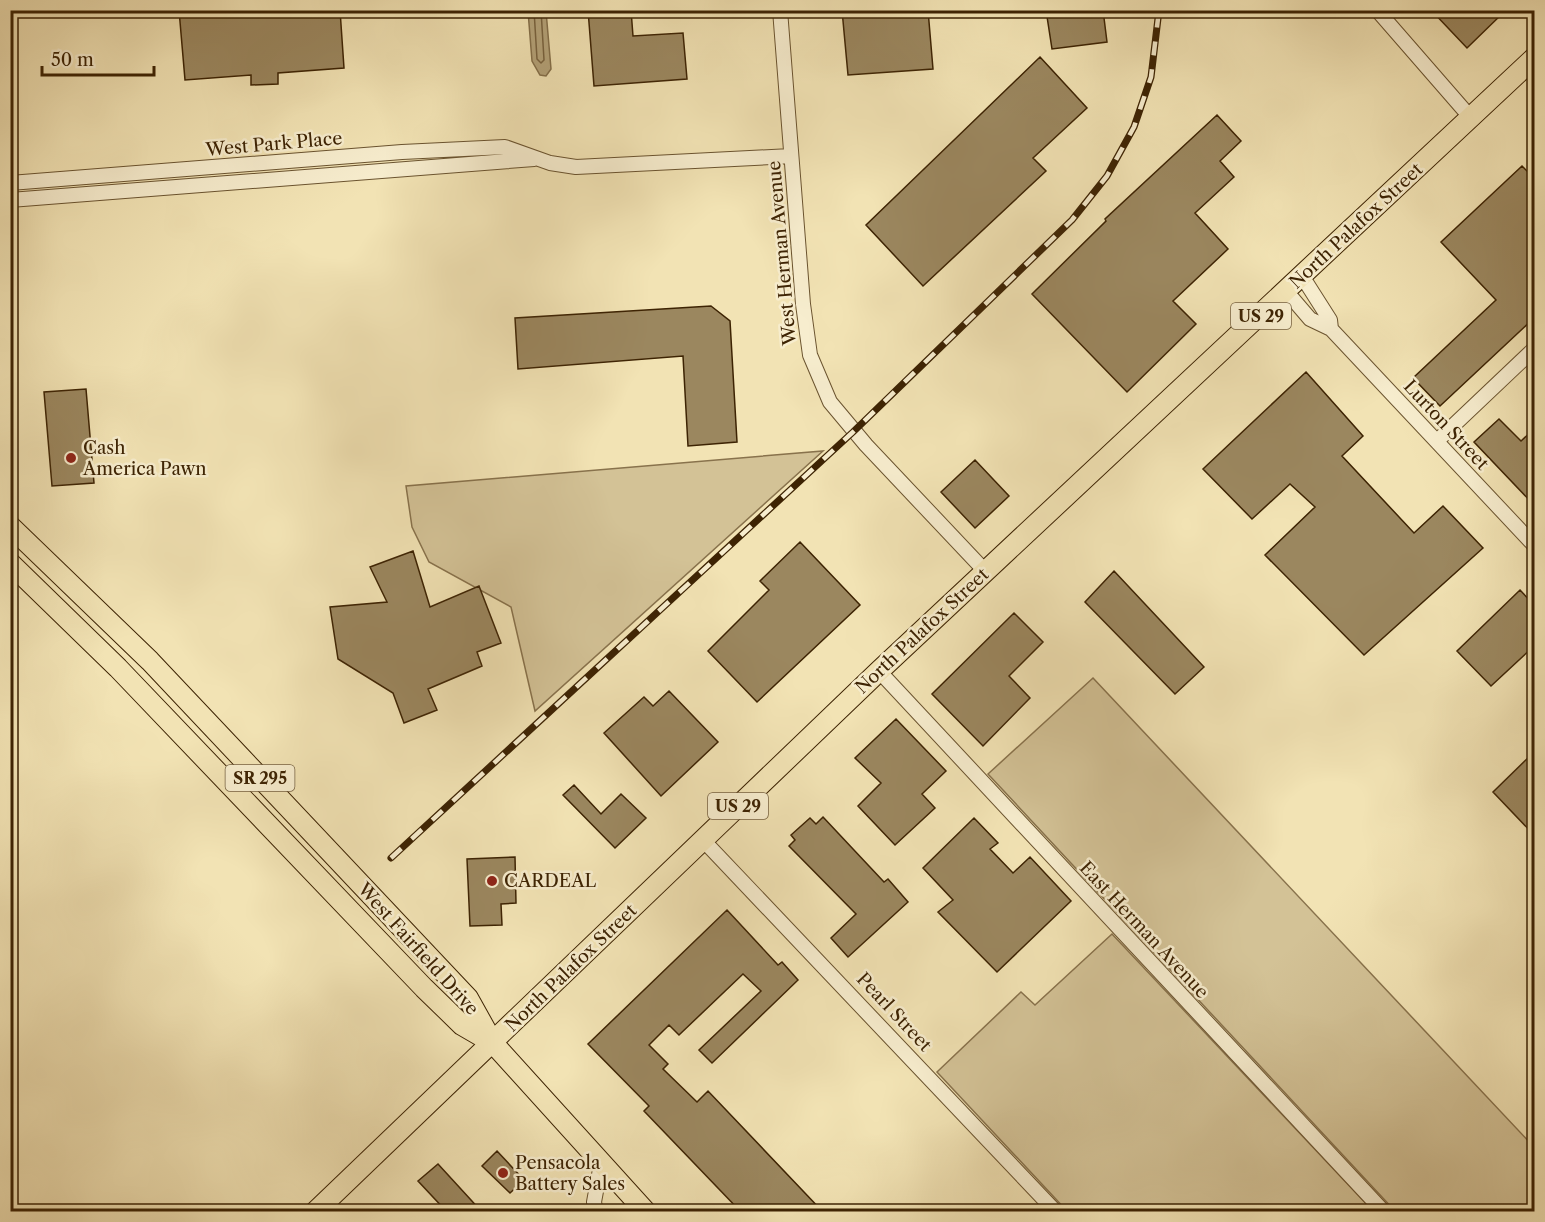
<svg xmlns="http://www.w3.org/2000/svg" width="1545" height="1222" font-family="'Libre Caslon Text',serif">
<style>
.green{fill:#d3c296;stroke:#88724c;stroke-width:1.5}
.water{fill:#b4a278;stroke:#846f49;stroke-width:1.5}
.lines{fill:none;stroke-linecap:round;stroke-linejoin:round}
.shore{stroke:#78623e;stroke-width:1.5}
.building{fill:#9b875f;stroke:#3d2303;stroke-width:1.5}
.street-casing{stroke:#6a532f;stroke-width:16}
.primary-casing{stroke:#3d2303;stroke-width:22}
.street{stroke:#f7edce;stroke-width:14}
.primary{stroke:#f2e3b4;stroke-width:20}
.rail-casing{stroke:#3d2303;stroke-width:7}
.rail{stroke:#f7edce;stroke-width:4.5;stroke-dasharray:14;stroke-linecap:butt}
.poi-dot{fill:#8f2418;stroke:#f7edce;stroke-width:2}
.labels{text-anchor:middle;stroke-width:5;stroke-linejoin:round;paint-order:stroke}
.shield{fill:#f7edce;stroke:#756040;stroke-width:1.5}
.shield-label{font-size:16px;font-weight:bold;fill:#3d2303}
.street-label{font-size:18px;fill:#3d2303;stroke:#f7edce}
.poi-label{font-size:18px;fill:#3d2303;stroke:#f7edce;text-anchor:start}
</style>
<rect width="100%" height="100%" fill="#f2e3b4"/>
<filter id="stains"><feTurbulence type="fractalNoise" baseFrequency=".00333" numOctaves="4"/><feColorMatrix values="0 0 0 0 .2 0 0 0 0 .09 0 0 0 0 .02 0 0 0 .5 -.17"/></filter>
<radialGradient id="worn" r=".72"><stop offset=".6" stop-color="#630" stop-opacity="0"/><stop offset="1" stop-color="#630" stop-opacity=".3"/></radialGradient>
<!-- green -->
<path class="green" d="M823 451 535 711 511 607 429 562 412 527 406 486Z
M1093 678 1534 1147V1211H1395L988 774Z
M1112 934 1373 1211H1067L937 1072 1021 992 1035 1005Z"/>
<!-- water -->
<path class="water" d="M528 11H546L551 69 546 76 540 75 532 61Z"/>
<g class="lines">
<!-- shore -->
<path class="shore" d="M534 10 537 59 541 63 544 60 541 10"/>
</g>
<!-- building -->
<path class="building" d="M179 10H340L344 68 278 73V84L251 85V75L185 80Z
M588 10H631L633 36 683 33 687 79 594 86Z
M842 10H928L933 69 848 75Z
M1046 10H1103L1107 42 1052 49Z
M1431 10H1506L1467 48Z
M1040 57 1087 108 1033 158 1046 171 923 286 866 225Z
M1217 115 1241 141 1220 161 1234 177 1195 213 1228 249 1173 301 1196 324 1127 392 1032 294 1106 221 1105 219Z
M1522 166 1534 178V318L1440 406 1413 378 1496 300 1441 242Z
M711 306 730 321 737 442 688 446 683 356 518 369 515 318Z
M1306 372 1363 436 1342 456 1414 533 1443 506 1483 548 1364 655 1265 555 1315 507 1290 484 1252 519 1203 469Z
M86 389 94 483 52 486 44 392Z
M1499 419 1521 441 1534 429V505L1474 442Z
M975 460 1009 496 975 528 941 492Z
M800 542 860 605 757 702 708 651 769 590 760 581Z
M413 551 430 607 479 586 501 643 477 652 482 666 428 689 437 710 404 723 393 693 338 659 330 607 387 602 370 567Z
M1114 571 1204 667 1175 694 1085 602Z
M1520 590 1534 605V646L1491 686 1457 651Z
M1014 613 1043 642 1009 676 1030 698 983 746 932 694Z
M669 691 718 742 661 796 604 733 644 697 653 706Z
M896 719 946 771 922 794 935 808 895 845 858 806 881 783 855 758Z
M1534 752V835L1493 792Z
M574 785 601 814 621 794 646 818 615 848 563 795Z
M823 817 884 882 888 879 908 902 848 957 831 938 856 914 789 846 795 840 791 835 810 818 816 824Z
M974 818 998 843 990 849 1013 873 1030 857 1071 901 997 972 938 912 953 900 923 868Z
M515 857 516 903 501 904 502 925 470 926 467 859Z
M727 910 778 965 782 962 798 980 712 1063 699 1050 761 991 743 974 679 1035 669 1025 649 1045 668 1064 663 1069 697 1102 708 1091 823 1212H741L644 1111 649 1106 588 1044Z
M497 1151 524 1180 510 1193 482 1166Z
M438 1164 482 1212H447L418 1181Z"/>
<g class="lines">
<defs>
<path id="street" d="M780 10 803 304 810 355 830 402 866 445 985 571
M1377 10 1471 118
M10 183 402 152 505 147 550 163 576 167 791 156
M10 200 534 159
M1302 276 1330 320 1331 329
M1286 291 1310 319 1331 329 1534 545
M1437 441 1534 349
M879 671 1384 1212
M703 840 1056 1212
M596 1212 594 1202 601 1164"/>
<path id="primary" d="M10 526 150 661 468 998 493 1043 646 1212
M10 563 118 668 424 988 462 1025 493 1043
M315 1212 879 671 1534 58"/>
</defs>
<!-- street casing -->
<use href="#street" class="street-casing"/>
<!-- primary casing -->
<use href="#primary" class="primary-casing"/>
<!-- street -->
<use href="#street" class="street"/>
<!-- primary -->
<use href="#primary" class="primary"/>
<defs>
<path id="rail" d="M391 858 853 432 1072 220 1107 176 1134 127 1151 77 1159 10"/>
</defs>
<!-- rail casing -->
<use href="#rail" class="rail-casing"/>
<!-- rail -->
<use href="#rail" class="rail"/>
</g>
<!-- markers -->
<g class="poi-dot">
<circle cx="71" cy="458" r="6"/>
<circle cx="492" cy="881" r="6"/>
<circle cx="503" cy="1173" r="6"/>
</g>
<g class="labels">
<!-- shield labels -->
<g class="shield">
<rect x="1231" y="303" width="60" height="26" rx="4.5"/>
<rect x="225.5" y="765" width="69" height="26" rx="4.5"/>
<rect x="708" y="793" width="60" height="26" rx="4.5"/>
</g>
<g class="shield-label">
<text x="1261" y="322">US 29</text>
<text x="260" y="784">SR 295</text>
<text x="738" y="812">US 29</text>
</g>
<!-- street labels -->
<g class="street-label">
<text transform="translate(274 144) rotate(-5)" y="6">West Park Place</text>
<text transform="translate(1356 226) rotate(-43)" y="6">North Palafox Street</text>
<text transform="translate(782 253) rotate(-95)" y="6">West Herman Avenue</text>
<text transform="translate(1446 425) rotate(47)" y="6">Lurton Street</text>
<text transform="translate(922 631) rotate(-43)" y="6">North Palafox Street</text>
<text transform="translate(1144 930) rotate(47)" y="6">East Herman Avenue</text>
<text transform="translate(418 949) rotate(48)" y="6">West Fairfield Drive</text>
<text transform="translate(571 968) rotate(-44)" y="6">North Palafox Street</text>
<text transform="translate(894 1012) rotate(47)" y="6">Pearl Street</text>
</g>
<!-- poi labels -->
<g class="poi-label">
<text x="83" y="454">Cash<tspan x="83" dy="21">America Pawn</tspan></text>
<text x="504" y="887">CARDEAL</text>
<text x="515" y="1169">Pensacola<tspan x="515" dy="21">Battery Sales</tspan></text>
</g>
</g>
<!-- margin -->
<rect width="1545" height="1222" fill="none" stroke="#f2e3b4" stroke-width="36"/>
<rect x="12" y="12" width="1521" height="1198" fill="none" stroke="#3d2303" stroke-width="3"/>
<rect x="18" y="18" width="1509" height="1186" fill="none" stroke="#3d2303" stroke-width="1.5"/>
<!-- scale -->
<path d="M42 66v9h112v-9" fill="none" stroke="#3d2303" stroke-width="3"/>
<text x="51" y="66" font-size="18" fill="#3d2303" stroke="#f7edce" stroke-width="4.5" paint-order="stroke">50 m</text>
<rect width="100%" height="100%" filter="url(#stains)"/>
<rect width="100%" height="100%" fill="url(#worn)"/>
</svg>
